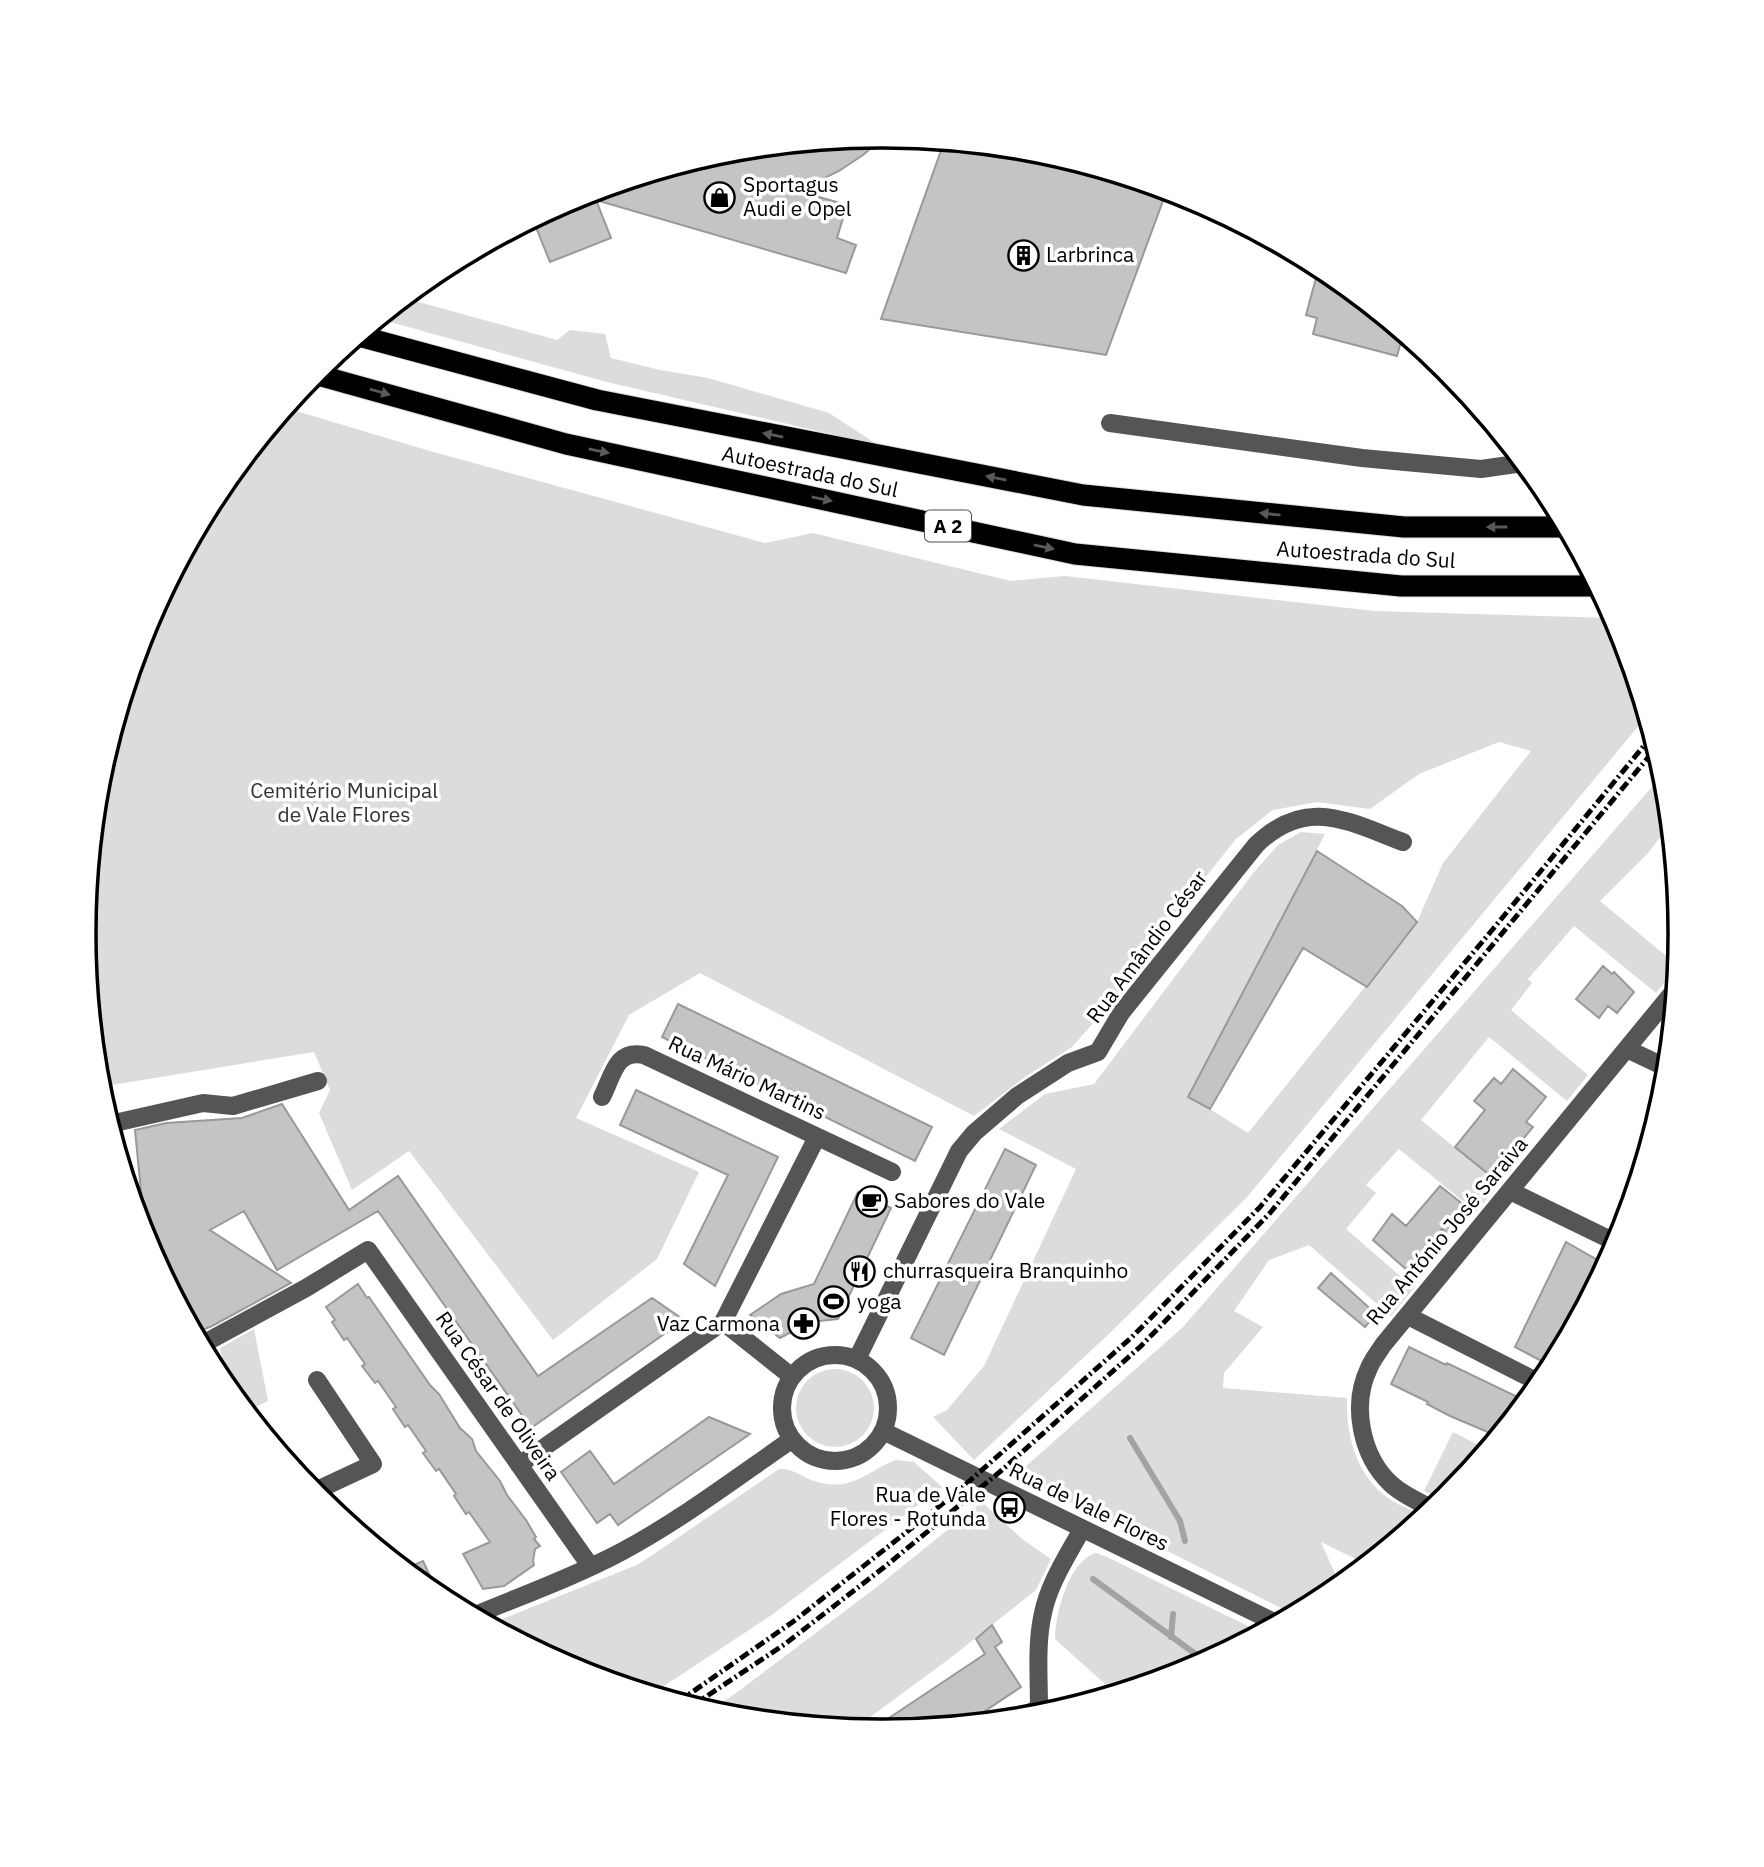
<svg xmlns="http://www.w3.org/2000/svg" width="1764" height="1867" font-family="'IBM Plex Sans',sans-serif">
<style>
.green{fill:#dcdcdc}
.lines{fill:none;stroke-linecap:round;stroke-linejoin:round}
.stream{stroke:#a3a3a3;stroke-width:6}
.building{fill:#c4c4c4;stroke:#999;stroke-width:2}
.highway-casing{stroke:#dbdbdb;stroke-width:23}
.minor{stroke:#555;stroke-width:18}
.highway{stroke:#000;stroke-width:21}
.rail{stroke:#000;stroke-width:5;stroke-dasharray:10 3.5 2 3.5;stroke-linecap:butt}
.oneway{fill:#595959}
.labels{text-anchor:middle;stroke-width:7;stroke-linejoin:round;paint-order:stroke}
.shield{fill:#fff;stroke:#4c4c4c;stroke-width:2}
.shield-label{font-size:19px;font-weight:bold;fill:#000}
.poi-label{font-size:21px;fill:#000;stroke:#fff;text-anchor:start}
.street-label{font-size:21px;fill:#000;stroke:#fff}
.park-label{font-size:21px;fill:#333;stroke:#fff}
.rim{fill:none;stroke:#000;stroke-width:3.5}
</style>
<rect width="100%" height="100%" fill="#fff"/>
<!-- green -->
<path class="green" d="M404 298 557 340 570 330 605 334 611 358 660 370 708 378 829 413 878 445 607 382 379 319Z
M286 408 430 451 765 543 813 533 1011 581 1065 576 1374 611 1614 618 1619 629 1646 717 1247 1197 1113 1330 974 1460 933 1417 947 1410 984 1366 1076 1169 999 1129 1045 1094 1094 1084 1254 872 1278 845 1301 832 1325 834 1189 1096 1248 1133 1417 922 1443 863 1531 751 1499 742 1419 774 1370 809 1317 802 1273 810 1236 839 1177 913 1119 994 1072 1047 1025 1077 974 1116 700 973 629 1015 576 1118 699 1172 657 1259 553 1340 409 1151 352 1190 319 1113 330 1090 314 1052 99 1087 84 933 99 777 145 628 219 490Z
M1663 774 1669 825 1649 852 1600 901 1677 965V967L1656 993 1574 926 1528 979 1532 983 1511 1010 1588 1075 1567 1101 1489 1037 1421 1120 1499 1184 1476 1212 1399 1149 1366 1185 1376 1193 1346 1229 1414 1288 1391 1316 1309 1245 1269 1260 1234 1311 1263 1327 1224 1373 1223 1388 1347 1398C1346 1436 1356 1475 1388 1498 1399 1506 1412 1509 1422 1517L1366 1564 1321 1542 1340 1585 1325 1597 1293 1614 1016 1475 1183 1327Z
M254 1329 268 1401 247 1411 228 1389 220 1348Z
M796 1408a39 39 0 1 1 78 0a39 39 0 1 1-78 0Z
M1453 1432 1486 1449 1443 1500 1424 1491Z
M896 1460 914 1462 942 1487 773 1614 652 1694 576 1671 490 1624 639 1564 779 1469C792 1468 802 1477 814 1481 852 1493 865 1472 896 1460Z
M982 1502 1022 1539 1051 1559 1036 1590 953 1656 854 1729 726 1716 708 1711 732 1696 878 1586Z
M1096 1553 1107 1557 1260 1632 1187 1671 1115 1693 1055 1639C1055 1614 1069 1560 1096 1553Z"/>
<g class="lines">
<!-- stream -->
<path class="stream" d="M1130 1438 1180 1521 1185 1541
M1093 1579 1205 1661
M1171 1637 1173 1614"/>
</g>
<!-- building -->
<path class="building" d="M885 136 863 155 839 171 798 191 847 205 837 238 856 245 846 273 596 200 611 238 550 262 533 220 577 196 727 151Z
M944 142 1038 151 1167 190 1106 355 881 319Z
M1319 267 1403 334 1397 356 1313 334 1317 318 1306 315Z
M1317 851 1402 906 1417 922 1367 987 1303 948 1210 1109 1188 1097Z
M1603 966 1612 974 1614 972 1634 992 1617 1013 1608 1006 1599 1018 1576 999Z
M678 1004 932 1127 915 1161 662 1037Z
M1513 1069 1546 1097 1526 1122 1533 1127 1492 1177 1455 1147 1485 1110 1474 1101 1494 1078 1501 1084Z
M636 1090 778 1157 715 1286 684 1264 728 1175 620 1125Z
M282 1104 349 1210 398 1176 538 1376 652 1298 684 1320 531 1428 378 1211 277 1270 244 1211 210 1230 291 1283 212 1326 195 1333 146 1242 135 1130 166 1123 242 1118Z
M1005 1149 1036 1165 944 1355 911 1338Z
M1440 1186 1470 1210 1449 1235 1442 1229 1408 1271 1373 1240 1392 1214 1406 1226Z
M858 1192 891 1208 838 1319 810 1322 780 1338 750 1315 781 1294 814 1284Z
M1566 1242 1606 1265 1551 1366 1515 1347Z
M1331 1273 1376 1314 1365 1327 1318 1288Z
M358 1284 367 1298 369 1297 430 1385 439 1394 460 1428 472 1439 476 1451 500 1481 507 1495 526 1520 536 1537 534 1539 540 1546 535 1549 533 1561 534 1565 504 1586 483 1589 463 1554 490 1542 469 1512 466 1514 454 1496 456 1494 439 1469 436 1471 423 1453 426 1451 408 1425 405 1427 393 1409 396 1407 378 1381 375 1383 362 1366 365 1364 347 1338 344 1340 332 1322 335 1320 326 1307Z
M1409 1347 1446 1365 1447 1363 1526 1401 1497 1436 1450 1416 1427 1404 1428 1402 1391 1384Z
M709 1417 750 1434 618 1525 610 1514 597 1523 561 1472 590 1451 614 1484Z
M423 1561 440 1598 405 1569Z
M992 1625 1002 1642 995 1647 1021 1687 967 1723 882 1731 871 1730 985 1654 976 1639Z"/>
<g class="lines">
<defs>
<path id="highway" d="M359 336 597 400 1083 495 1404 527H1565
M314 374 566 444 1075 554 1401 586H1597"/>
</defs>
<!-- highway casing -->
<use href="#highway" class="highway-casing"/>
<!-- minor -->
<path class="minor" d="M1110 423 1362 458 1481 469 1523 463
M1627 1049 1667 1068
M602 1097C613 1075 616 1049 644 1055L892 1172
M110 1124 203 1103 233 1106 318 1081
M1510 1191 1617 1243
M1408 1316 1540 1383
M723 1322 791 1376
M201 1345 306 1288 368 1250 591 1567
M782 1408a53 53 0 1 1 106 0a53 53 0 1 1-106 0Z
M857 1359 959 1151 974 1133 1017 1096 1068 1063 1098 1052 1121 1013 1256 845C1306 796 1347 821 1403 842
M883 1431 1276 1623
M519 1465 723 1322 817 1137
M313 1492 373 1464 317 1380
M1433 1509C1419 1502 1403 1495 1391 1484 1361 1456 1351 1405 1369 1368 1372 1360 1378 1353 1383 1345L1674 991
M473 1616C523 1595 574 1577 621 1552 681 1520 736 1478 791 1440
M1023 1718 1039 1707C1039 1676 1036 1643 1043 1613 1049 1583 1068 1555 1082 1529"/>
<!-- highway -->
<use href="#highway" class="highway"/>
<!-- rail -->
<path class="rail" d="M678 1702 794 1621 956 1493 1132 1337 1260 1207 1493 929 1652 736
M692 1706 785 1644 887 1565 1002 1470 1141 1346 1270 1213 1656 748"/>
</g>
<!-- one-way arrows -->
<defs><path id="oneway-solid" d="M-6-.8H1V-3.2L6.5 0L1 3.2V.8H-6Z" transform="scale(1.75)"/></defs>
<g class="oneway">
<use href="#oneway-solid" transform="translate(380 392) rotate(16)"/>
<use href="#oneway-solid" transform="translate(773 435) rotate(-169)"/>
<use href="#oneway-solid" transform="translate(599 451) rotate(12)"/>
<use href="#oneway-solid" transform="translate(996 478) rotate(-169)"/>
<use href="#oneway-solid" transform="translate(822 499) rotate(12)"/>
<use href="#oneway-solid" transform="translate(1270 514) rotate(-174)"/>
<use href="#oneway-solid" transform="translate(1497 527) rotate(180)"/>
<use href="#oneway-solid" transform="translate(1044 547) rotate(12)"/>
</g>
<!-- icons -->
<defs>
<symbol id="shop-ring" viewBox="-11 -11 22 22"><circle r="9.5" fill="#fff" stroke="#000" stroke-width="1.5"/><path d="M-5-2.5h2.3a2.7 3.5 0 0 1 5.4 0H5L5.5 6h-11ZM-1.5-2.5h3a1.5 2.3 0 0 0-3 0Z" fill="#000"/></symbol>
<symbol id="building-ring" viewBox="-11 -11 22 22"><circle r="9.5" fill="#fff" stroke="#000" stroke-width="1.5"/><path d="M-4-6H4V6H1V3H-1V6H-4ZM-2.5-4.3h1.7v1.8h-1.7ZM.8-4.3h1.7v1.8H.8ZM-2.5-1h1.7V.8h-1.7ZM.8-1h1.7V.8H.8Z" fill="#000"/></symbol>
<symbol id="cafe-ring" viewBox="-11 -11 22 22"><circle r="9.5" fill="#fff" stroke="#000" stroke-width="1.5"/><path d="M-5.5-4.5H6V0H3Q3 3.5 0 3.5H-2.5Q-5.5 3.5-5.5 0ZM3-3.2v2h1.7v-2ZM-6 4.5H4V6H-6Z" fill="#000"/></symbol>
<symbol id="restaurant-ring" viewBox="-11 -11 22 22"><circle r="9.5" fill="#fff" stroke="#000" stroke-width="1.5"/><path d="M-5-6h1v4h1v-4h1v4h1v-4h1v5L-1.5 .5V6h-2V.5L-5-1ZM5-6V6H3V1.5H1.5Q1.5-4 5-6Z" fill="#000"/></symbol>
<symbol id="stadium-ring" viewBox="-11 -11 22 22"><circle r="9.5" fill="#fff" stroke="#000" stroke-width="1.5"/><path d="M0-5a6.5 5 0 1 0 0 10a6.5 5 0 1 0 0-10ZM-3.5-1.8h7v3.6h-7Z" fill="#000"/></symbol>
<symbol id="pharmacy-ring" viewBox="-11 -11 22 22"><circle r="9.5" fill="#fff" stroke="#000" stroke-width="1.5"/><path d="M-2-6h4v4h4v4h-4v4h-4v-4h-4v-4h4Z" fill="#000"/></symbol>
<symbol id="bus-ring" viewBox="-11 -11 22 22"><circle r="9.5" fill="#fff" stroke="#000" stroke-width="1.5"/><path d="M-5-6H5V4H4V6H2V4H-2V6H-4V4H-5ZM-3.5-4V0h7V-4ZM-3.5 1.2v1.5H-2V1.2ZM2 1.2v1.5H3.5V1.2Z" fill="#000"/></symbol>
</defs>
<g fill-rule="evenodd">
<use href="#shop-ring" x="702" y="180" width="35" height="35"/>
<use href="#building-ring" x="1006" y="238" width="35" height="35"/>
<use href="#cafe-ring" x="854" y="1184" width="35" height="35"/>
<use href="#restaurant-ring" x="842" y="1254" width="35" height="35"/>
<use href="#stadium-ring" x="816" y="1284" width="35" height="35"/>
<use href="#pharmacy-ring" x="786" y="1306" width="35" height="35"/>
<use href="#bus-ring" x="992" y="1490" width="35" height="35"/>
</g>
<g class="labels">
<!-- shield labels -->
<rect class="shield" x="925" y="510.5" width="46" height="31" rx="5"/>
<g class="shield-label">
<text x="948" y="533">A 2</text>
</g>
<!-- poi labels -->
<g class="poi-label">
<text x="743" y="192">Sportagus<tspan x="743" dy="24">Audi e Opel</tspan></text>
<text x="1046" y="262">Larbrinca</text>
<text x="894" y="1208">Sabores do Vale</text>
<text x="883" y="1278">churrasqueira Branquinho</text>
<text x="857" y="1309">yoga</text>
<text x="780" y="1331" text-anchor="end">Vaz Carmona</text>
<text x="986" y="1502" text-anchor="end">Rua de Vale<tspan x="986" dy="24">Flores - Rotunda</tspan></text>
</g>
<!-- street labels -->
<g class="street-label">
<text transform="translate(810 472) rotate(12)" y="7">Autoestrada do Sul</text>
<text transform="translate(1366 555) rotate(4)" y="7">Autoestrada do Sul</text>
<text transform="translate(1147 947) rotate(-53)" y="7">Rua Amândio César</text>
<text transform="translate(747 1078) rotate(25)" y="7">Rua Mário Martins</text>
<text transform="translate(1447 1231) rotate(-50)" y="7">Rua António José Saraiva</text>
<text transform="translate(498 1396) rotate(55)" y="7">Rua César de Oliveira</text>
<text transform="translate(1089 1507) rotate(26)" y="7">Rua de Vale Flores</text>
</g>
<!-- park labels -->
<g class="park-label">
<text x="344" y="798">Cemitério Municipal<tspan x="344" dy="24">de Vale Flores</tspan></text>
</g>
</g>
<!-- crop -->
<path d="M0 0H1764V1867H0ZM881 148H883A785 785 0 0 1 1668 933V934A785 785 0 0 1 883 1719H881A785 785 0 0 1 96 934V933A785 785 0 0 1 881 148Z" fill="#fff" fill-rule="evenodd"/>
<path class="rim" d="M881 148H883A785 785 0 0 1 1668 933V934A785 785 0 0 1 883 1719H881A785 785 0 0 1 96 934V933A785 785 0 0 1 881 148Z"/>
</svg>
